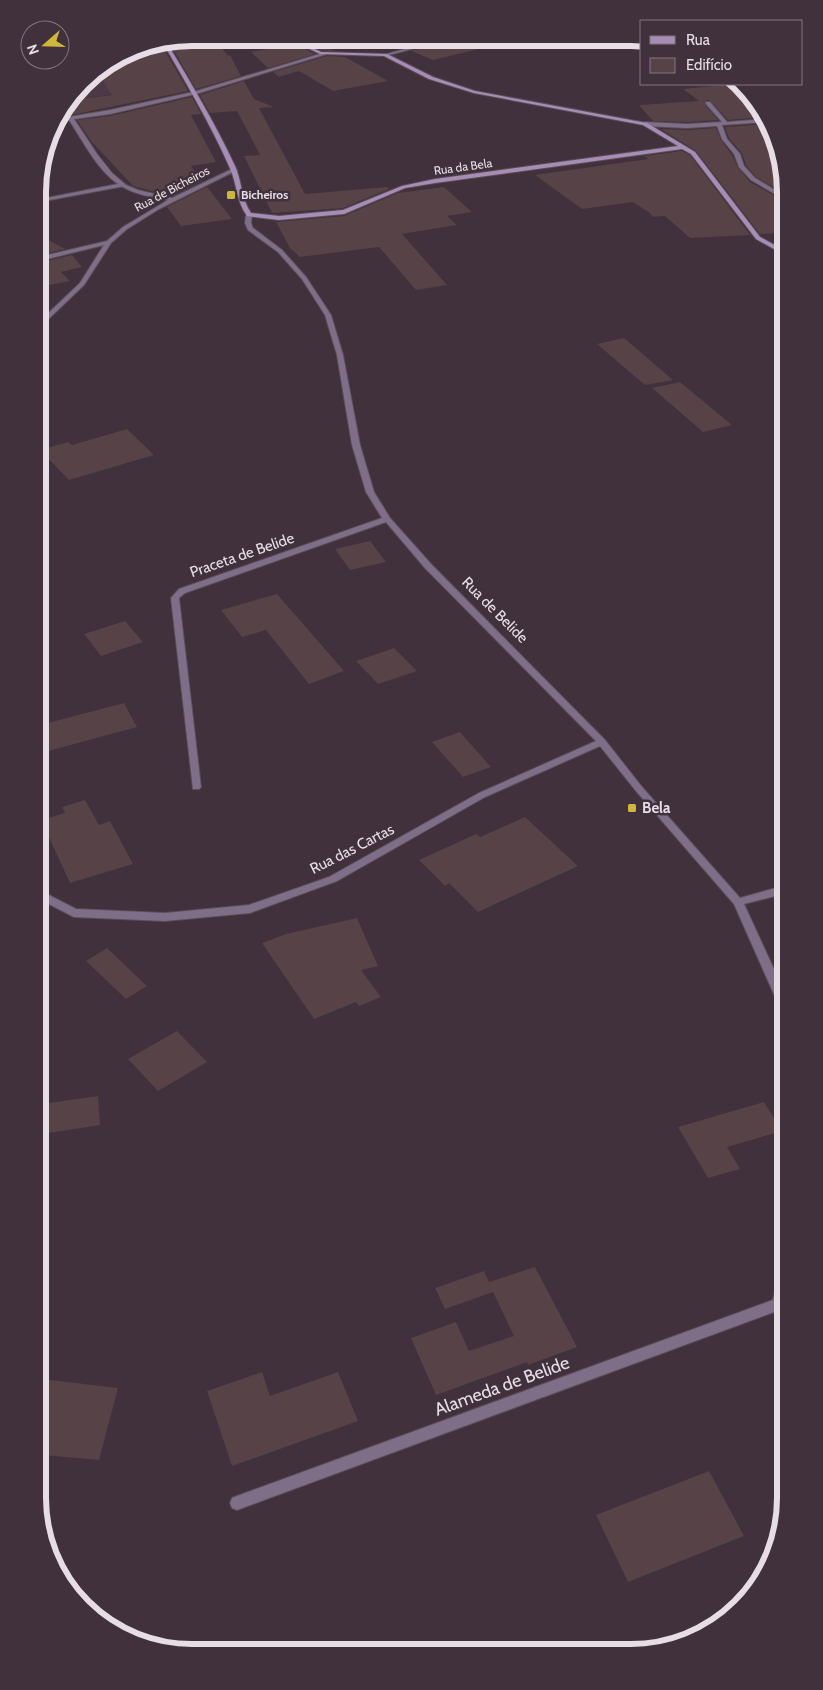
<svg xmlns="http://www.w3.org/2000/svg" width="823" height="1690" font-family="Cabin,sans-serif">
<style>
.built{fill:#4d3847}
.building{fill:#564247}
.lines{fill:none;stroke-linecap:round;stroke-linejoin:round}
.lane-casing{stroke:#5b4d57;stroke-width:2}
.street-casing{stroke:#5b4d57;stroke-width:2}
.secondary-casing{stroke:#5b4d57;stroke-width:2}
.lane{fill:#7e6e88;fill-rule:evenodd}
.street{fill:#7e6e88;fill-rule:evenodd}
.secondary{fill:#a58db6;fill-rule:evenodd}
.poi-dot{fill:#cfb837;stroke:#40313c;stroke-width:2}
.labels{text-anchor:middle;stroke-width:5;stroke-linejoin:round;paint-order:stroke}
.far-street-label{font-size:12px;fill:#e7dde4;stroke:#40313c}
.far-poi-label{font-size:12px;font-weight:bold;fill:#e7dde4;stroke:#40313c;text-anchor:start}
.street-label{font-size:15px;fill:#e7dde4;stroke:#40313c}
.poi-label{font-size:15px;font-weight:bold;fill:#e7dde4;stroke:#40313c;text-anchor:start}
.near-street-label{font-size:18px;fill:#e7dde4;stroke:#40313c}
.rim{fill:none;stroke:#e7dde4;stroke-width:6}
</style>
<rect width="100%" height="100%" fill="#40313c"/>
<!-- built -->
<path class="built" d="M98 75 114 94 72 100 90 76Z"/>
<!-- building -->
<path class="building" d="M192 38H214L228 56 230 55 241 76 196 89 169 42Z
M383 39H435L403 48Z
M452 39H486L487 47 433 60 411 51Z
M316 40 334 51 321 50 305 42Z
M161 44 188 91 71 115 66 108 72 100 112 95 97 72 133 49Z
M295 44 315 54 268 68 251 52Z
M327 56 345 57 388 81 333 91 299 71 279 77 273 72Z
M244 81 254 99 274 107 259 108 305 194 387 187 389 189 343 208 272 213 244 156 260 155 237 111 210 113 200 95Z
M732 84 744 92H747L760 107 764 117 728 120 711 101 706 100 705 105 718 120 687 122 653 121 639 105 699 101 683 89Z
M192 97 201 114 191 115 216 162 191 166 202 181 172 196 133 186 91 141 77 120 110 116Z
M767 124 780 152V191L756 177 746 165 742 153 729 138 725 127Z
M716 128 721 140 732 155 738 168 750 182 780 199V233L760 234 696 151 661 129 687 130Z
M682 151 690 155 750 235 690 238 665 216 653 217 650 213 633 202 582 209 535 175 648 159 644 156Z
M207 187 232 219 181 226 167 207Z
M444 187 472 212 447 216 457 225 402 234 447 285 416 290 379 247 300 257 290 248 276 222 344 216 398 193Z
M39 235 65 249 39 255Z
M72 255 82 267 61 272 70 281 39 287V263Z
M624 338 673 380 645 385 597 344Z
M680 382 732 425 703 432 652 388Z
M127 429 154 455 69 480 40 450 68 442 72 445Z
M370 541 386 562 350 570 335 549Z
M277 594 344 671 309 684 266 630 242 637 221 610Z
M125 621 143 642 101 656 84 634Z
M394 648 417 671 378 684 356 661Z
M124 703 137 727 41 753 40 725Z
M460 732 467 740 491 767 463 777 432 742Z
M85 800 99 825 110 821 133 864 70 883 41 820 65 813 62 807Z
M525 817 578 866 478 912 449 883 445 886 419 860 476 834 480 837Z
M357 918 378 966 361 970 381 997 359 1006 356 1002 314 1019 262 943 286 934Z
M107 948 147 986 126 999 86 961Z
M177 1031 207 1062 158 1091 128 1059Z
M98 1096 100 1125 42 1134V1104Z
M764 1102 782 1131 727 1147 740 1169 708 1178 678 1127Z
M535 1267 577 1347 528 1365 527 1362 436 1395 411 1338 456 1322 469 1351 514 1336 493 1292 445 1309 435 1288 484 1271 489 1282Z
M262 1372 270 1396 338 1372 358 1421 232 1466 207 1391Z
M42 1379 118 1388 99 1460 43 1455Z
M709 1471 744 1536 628 1582 596 1515Z"/>
<g class="lines">
<defs>
<path id="lane" d="M123 183 125 184V186L39 202V200L41 199Z"/>
<path id="street" d="M442 39H450L385 56 383 55Z
M323 53 327 54 196 94 110 114 74 119 97 154 112 173 126 185 138 190 172 198 232 169 237 170 159 209 127 229 111 243 84 285 39 328V322L80 283 104 245 39 261V257L107 241 123 227 168 200C153 197 136 195 123 187 99 174 84 142 69 120L55 122 57 119 110 110 193 92Z
M706 102H710L727 122 765 119 767 122 722 125 727 139 740 154 744 166 755 178 780 193V197L751 180 739 167 734 154 722 139 717 126 687 128 645 126 642 124 645 122 687 124 722 122 706 104Z
M249 213 252 215 251 223 253 228 282 250 306 277 331 315 343 355 360 445 374 492 390 518 431 564 605 740 642 787 740 898 783 886V894L744 904 783 989V1005L779 1004 777 1001 734 904 636 791 600 746 485 797 337 881 250 913 165 921 74 917 41 900V891L76 909 165 913 249 905 329 877 479 793 596 741 425 568 386 522 185 593 179 598 201 787 199 789H193L171 598 179 589 382 518 366 492 352 445 337 355 325 315 302 279 278 252 248 230 245 223 246 215Z
M784 1272 785 1335 779 1333 774 1312 237 1510 232 1508 230 1503 232 1498 237 1496 773 1300 779 1273Z"/>
<path id="secondary" d="M287 38H293L321 52 387 54 433 77 475 91 647 123 695 152 760 237 780 248 781 253 756 239 691 154 682 149 435 183 405 188 344 214 279 220 247 216C236 201 237 182 229 166 210 123 186 83 163 43H167C191 83 215 123 235 166 242 181 241 199 251 213L279 216 343 210 402 186 435 179 678 146 643 125 474 93 429 79 384 56 320 54Z"/>
</defs>
<!-- lane casing -->
<use href="#lane" class="lane-casing"/>
<!-- street casing -->
<use href="#street" class="street-casing"/>
<!-- secondary casing -->
<use href="#secondary" class="secondary-casing"/>
<!-- lane -->
<use href="#lane" class="lane"/>
<!-- street -->
<use href="#street" class="street"/>
<!-- secondary -->
<use href="#secondary" class="secondary"/>
</g>
<!-- markers -->
<g class="poi-dot">
<rect x="226" y="190" width="10" height="10" rx="2.5"/>
<rect x="627" y="803" width="10" height="10" rx="2.5"/>
</g>
<g class="labels">
<!-- far-street labels -->
<g class="far-street-label">
<text transform="translate(463 167) rotate(-8)" y="4">Rua da Bela</text>
<text transform="translate(172 189) rotate(-28)" y="4">Rua de Bicheiros</text>
</g>
<!-- far-poi labels -->
<g class="far-poi-label">
<text x="241" y="199">Bicheiros</text>
</g>
<!-- street labels -->
<g class="street-label">
<text transform="translate(242 555) rotate(-19)" y="5">Praceta de Belide</text>
<text transform="translate(495 610) rotate(45)" y="5">Rua de Belide</text>
<text transform="translate(352 849) rotate(-27)" y="5">Rua das Cartas</text>
</g>
<!-- poi labels -->
<g class="poi-label">
<text x="642" y="813">Bela</text>
</g>
<!-- near-street labels -->
<g class="near-street-label">
<text transform="translate(502 1386) rotate(-20)" y="6">Alameda de Belide</text>
</g>
</g>
<!-- crop -->
<path d="M0 0H823V1690H0ZM192 46H631A146 146 0 0 1 777 192V1498A146 146 0 0 1 631 1644H192A146 146 0 0 1 46 1498V192A146 146 0 0 1 192 46Z" fill="#40313c" fill-rule="evenodd"/>
<path class="rim" d="M192 46H631A146 146 0 0 1 777 192V1498A146 146 0 0 1 631 1644H192A146 146 0 0 1 46 1498V192A146 146 0 0 1 192 46Z"/>
<!-- legend -->
<rect x="640" y="20" width="162" height="65" fill="#40313c" stroke="#83767f"/>
<rect x="650" y="36" width="25" height="8" fill="#a58db6" stroke="#83767f"/>
<text x="686" y="45" font-size="15" fill="#e7dde4">Rua</text>
<rect x="650" y="58" width="25" height="15" fill="#564247" stroke="#83767f"/>
<text x="686" y="70" font-size="15" fill="#e7dde4">Edifício</text>
<!-- north arrow -->
<g transform="translate(45 45) rotate(250)"><circle r="24" fill="#40313c" stroke="#83767f"/>
<path d="M0-4L9 19L0 12L-9 19Z" fill="#cfb837"/>
<text y="-8" font-size="14" font-weight="bold" text-anchor="middle" fill="#e7dde4">N</text>
</g>
</svg>
